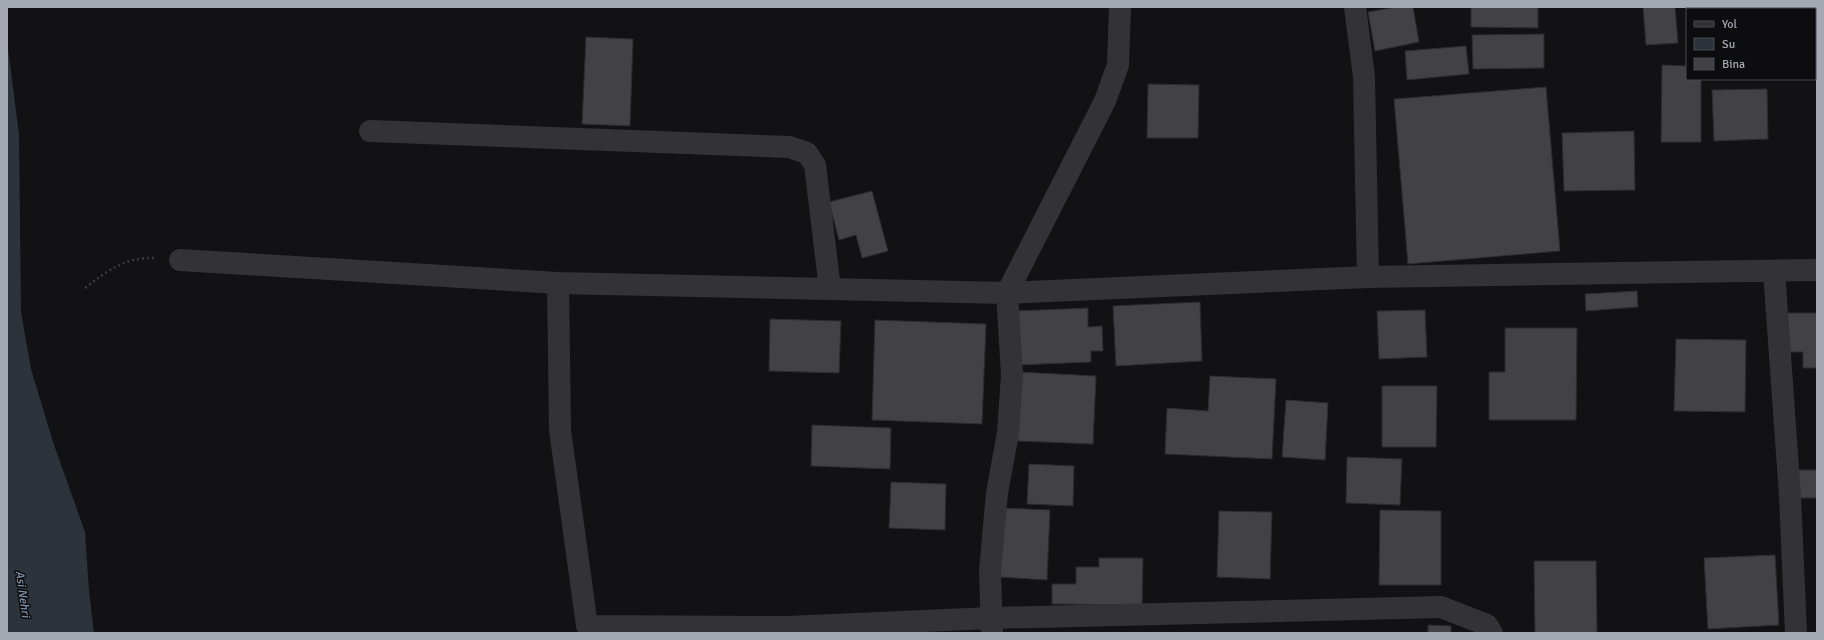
<svg xmlns="http://www.w3.org/2000/svg" width="1824" height="640" font-family="Signika,sans-serif">
<style>
.water{fill:#2c333a}
.building{fill:#414146;stroke:#2c2c2f}
.lines{fill:none;stroke-linecap:round;stroke-linejoin:round}
.path{stroke:#393a3e;stroke-width:2.5;stroke-dasharray:2 3;stroke-linecap:butt}
.minor{stroke:#333337;stroke-width:22}
.labels{text-anchor:middle;stroke-width:3;stroke-linejoin:round;paint-order:stroke}
.water-label{font-size:12px;font-style:italic;fill:#7d93ab;stroke:#0d0c0e}
</style>
<rect width="100%" height="100%" fill="#121113"/>
<!-- water -->
<path class="water" d="M7 40 19 135 21 312 31 369 53 442 85 532 89 591 94 633H7Z"/>
<!-- building -->
<path class="building" d="M1396 7H1413L1419 42 1375 51 1368 12Z
M1471 7H1538V28L1471 27Z
M1643 7H1675L1678 43 1646 45Z
M1817 7V51H1815V9L1783 8Z
M1544 34V68L1473 69 1472 35Z
M586 37 633 39 630 126 582 124Z
M1466 46 1469 74 1407 80 1405 51Z
M1662 65 1687 66V79H1701V142H1661Z
M1148 84 1199 85 1198 138H1147Z
M1546 87 1560 251 1408 264 1394 99Z
M1767 89 1768 139 1714 141 1712 90Z
M1634 131 1635 190 1564 191 1562 133Z
M872 191 888 251 862 258 856 235 839 240 829 202Z
M1637 291 1638 307 1586 311 1585 294Z
M1200 302 1202 361 1116 366 1113 306Z
M1088 308V327L1102 326 1103 351H1091V362L1017 365 1014 311Z
M1425 310 1427 357 1379 359 1377 311Z
M1786 313H1817V368H1803V352H1786Z
M770 319 841 321 839 373 769 371Z
M875 320 986 324 982 424 872 420Z
M1505 328H1577L1576 420H1489V372H1505Z
M1676 339 1746 340 1745 412 1674 411Z
M1020 372 1096 376 1093 444 1017 441Z
M1210 376 1276 379 1272 459 1165 454 1167 408 1208 411Z
M1382 386H1437L1436 447H1382Z
M1286 400 1328 403 1325 460 1282 457Z
M812 425 891 428 890 469 811 466Z
M1347 457 1402 459 1400 505 1346 503Z
M1029 464 1074 466 1073 506 1027 504Z
M1798 470H1817V498H1798Z
M891 482 946 484 945 530 889 528Z
M1002 508 1050 510 1047 580 999 577Z
M1380 510 1441 511V585H1379Z
M1219 511 1272 512 1270 579 1217 577Z
M1775 555 1779 625 1708 629 1704 558Z
M1099 558H1143L1142 605 1052 604V584H1076V567H1099Z
M1534 561H1596L1597 633H1535Z
M1428 625 1451 626V633H1428Z"/>
<g class="lines">
<!-- path -->
<path class="path" d="M85 288C107 271 125 257 154 258"/>
<!-- minor -->
<path class="minor" d="M1355 7 1364 77 1368 277
M370 131 789 147 807 153 815 165 830 289
M180 260 558 283 1007 293 1368 277 1817 270
M1774 271 1790 496 1796 633
M558 283 560 430 587 626 788 627 992 618 1441 607 1487 625 1492 633
M992 632 990 571 997 493 1008 433 1012 375 1007 293 1105 101 1118 65 1120 7"/>
</g>
<g class="labels">
<!-- water labels -->
<g class="water-label">
<text transform="translate(23 594) rotate(82)" y="4">Asi Nehri</text>
</g>
</g>
<!-- border -->
<rect width="1824" height="640" fill="none" stroke="#a4a8b2" stroke-width="16"/>
<!-- legend -->
<rect x="1686" y="8" width="130" height="72" fill="#0d0c0e" stroke="#494a50"/>
<rect x="1694" y="21" width="20" height="6" fill="#333337" stroke="#494a50"/>
<text x="1722" y="28" font-size="12" fill="#a4a8b2">Yol</text>
<rect x="1694" y="38" width="20" height="12" fill="#2c333a" stroke="#494a50"/>
<text x="1722" y="48" font-size="12" fill="#a4a8b2">Su</text>
<rect x="1694" y="58" width="20" height="12" fill="#414146" stroke="#494a50"/>
<text x="1722" y="68" font-size="12" fill="#a4a8b2">Bina</text>
</svg>
